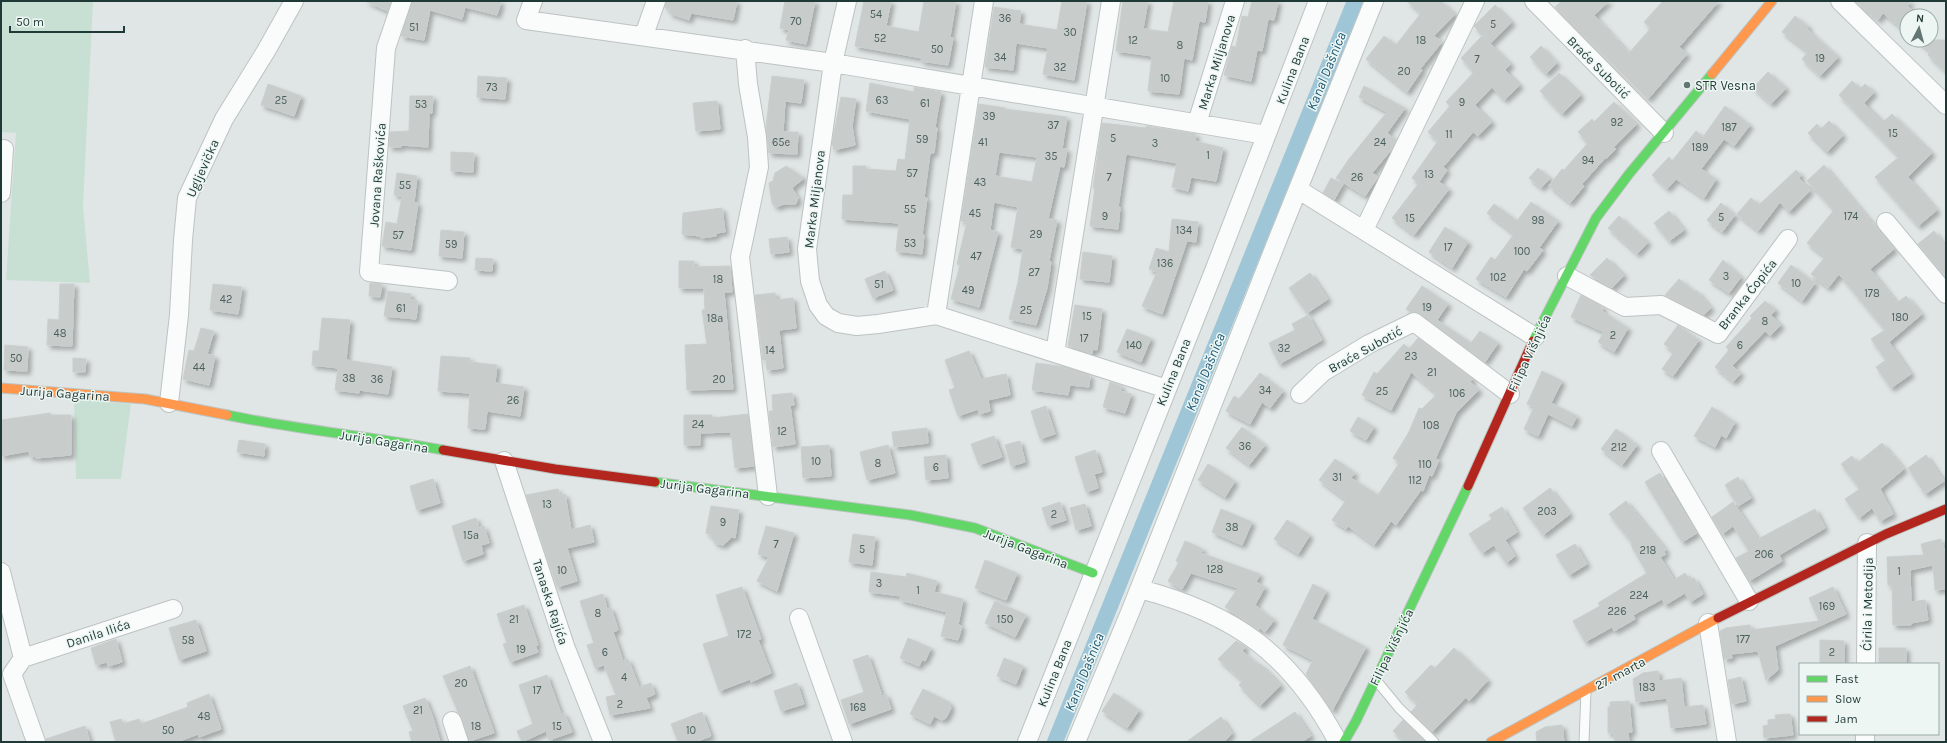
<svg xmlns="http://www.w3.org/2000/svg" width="1947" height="743" font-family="Karla,sans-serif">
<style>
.green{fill:#c8e0d4}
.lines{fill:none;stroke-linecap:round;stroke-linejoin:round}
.canal{stroke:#9fc6d7;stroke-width:16}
.building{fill:#c8cdcc;stroke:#c9cfce;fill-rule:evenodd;filter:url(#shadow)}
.lane-casing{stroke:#bdc3c2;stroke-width:11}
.street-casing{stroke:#bdc3c2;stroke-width:20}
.fast-casing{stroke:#bcc4c2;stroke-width:11}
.slow-casing{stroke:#bcc4c2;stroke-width:11}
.jam-casing{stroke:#bcc4c2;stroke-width:11}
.lane{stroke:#fafbfb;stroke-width:9}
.street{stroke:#fafbfb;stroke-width:18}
.fast{stroke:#63d668;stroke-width:9}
.slow{stroke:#ff974d;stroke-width:9}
.jam{stroke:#b3261e;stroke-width:9}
.poi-dot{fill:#637673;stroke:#edf6f3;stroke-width:1.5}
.labels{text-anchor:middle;stroke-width:3;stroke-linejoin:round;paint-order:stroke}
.number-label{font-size:11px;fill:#4a5f5c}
.street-label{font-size:13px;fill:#1f3936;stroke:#edf6f3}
.poi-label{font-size:13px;fill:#1f3936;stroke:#edf6f3;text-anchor:start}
.water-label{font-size:14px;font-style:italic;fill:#195675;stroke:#edf6f3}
</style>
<defs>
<filter id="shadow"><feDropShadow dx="3.5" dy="3.5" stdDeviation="2" flood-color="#0004"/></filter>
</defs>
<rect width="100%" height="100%" fill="#e0e6e5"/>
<!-- green -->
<path class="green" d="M1 1H93L83 206 90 283 6 280 16 133 1 132Z
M74 399 131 404 121 479H76Z"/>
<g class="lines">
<!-- canal -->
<path class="canal" d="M1055 742 1355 1"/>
</g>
<!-- building -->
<path class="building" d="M365 1H391L388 11Z
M412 1H501L497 15 465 7 462 19 430 10 424 40 401 36Z
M666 1H737L733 20 691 13 689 20 669 13 670 9 665 8Z
M785 1H815L806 44 786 40 789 30 780 28Z
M864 1H891L886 26 919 32 924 1H956L950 37 953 38 948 65 921 61 922 58 855 46Z
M1062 1H1087L1074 80 1043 74 1048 48 1016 43 1013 70 985 67 994 7 1021 11 1019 24 1057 30Z
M1123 1H1148L1143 29 1168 32 1174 1H1208L1205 22 1199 21 1192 60 1184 58 1179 94 1148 91 1152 56 1116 51Z
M1252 1H1278L1274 20 1268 19 1262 51 1257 50 1251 81 1224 75 1232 46 1236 47 1242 16 1248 17Z
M1407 1H1441L1455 14 1434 36 1442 42 1420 69 1422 70 1407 92 1366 59 1384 36 1396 45 1421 13Z
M1562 1H1609L1594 15 1629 53 1651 28 1644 22 1663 1H1719L1679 47 1687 54 1648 99 1555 7Z
M1855 1H1911L1907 6 1919 16H1907V33L1883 13 1878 20Z
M1495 5 1512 22 1491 43 1474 26Z
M1795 16 1809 27 1807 29 1838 57 1820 76 1802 59 1808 52 1782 32Z
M1482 36 1511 64 1505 70 1520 85 1504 100 1492 87 1475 105 1492 122 1478 136 1473 132 1443 167 1447 170 1439 182 1449 189 1414 235 1392 218 1419 183 1412 178 1438 141 1428 132 1450 106 1446 102 1474 72 1461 58Z
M1916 40H1946V72L1928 55 1931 52Z
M1541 46 1557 63 1546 74 1530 57Z
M1768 72 1786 88 1771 104 1753 88Z
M1559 73 1581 95 1562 114 1540 91Z
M478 76 507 78 505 99 477 97Z
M772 76 804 80 801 103 785 101 783 132H798L797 154 769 153 766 127Z
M1852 81 1860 89 1865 84 1874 92 1864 103 1883 122 1892 114 1932 153 1908 177 1937 210 1918 226 1875 177 1899 157 1839 95Z
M870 83 914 92V87L941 92 935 127 937 128 934 153H930L924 198H927L922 235H924L922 254 896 251 899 223 842 219 843 195H853V166H866V169L896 171 898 159 905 160 910 119 866 111Z
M268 84 301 96 294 116 261 105Z
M1364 86 1405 108 1387 133 1396 140 1392 149 1372 173 1378 177 1365 196 1336 178 1349 159 1387 112 1359 97Z
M410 96H433L432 113H429L428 147 401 145V147H389L390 132 409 131Z
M841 97 856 99 852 126 855 145 834 150 832 143Z
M717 101 720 129 696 131 693 103Z
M1614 102 1637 124 1614 147 1616 149 1606 159 1605 158 1582 184 1584 186 1570 203 1549 186 1562 169 1564 170 1588 143 1578 132 1592 119 1594 122Z
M979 104 1005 108V109L1067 117 1062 149H1067L1064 167 1060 166 1048 219 1057 220 1049 261 1051 262 1047 288 1036 325 1009 319 1018 282 1023 249 1011 247 1018 207 994 202 990 230 998 232 979 307 951 299 960 265 957 264 967 222 961 221ZM999 152 1037 157 1032 182 995 176Z
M1725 106 1750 125 1734 146 1724 139 1701 169 1716 179 1704 198 1676 179 1667 189 1652 175 1669 157 1672 161 1696 131 1703 137Z
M1829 121 1843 135 1827 152 1808 133 1817 124 1821 129Z
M1102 123 1146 128V126L1196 134 1195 141 1223 148 1216 181 1191 177 1188 191 1172 187 1177 163 1126 154 1118 207H1120L1118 229 1090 226 1095 188H1093Z
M451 152 474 153 473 172 451 171Z
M1824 165 1894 249 1870 269 1897 303 1906 296 1922 314 1889 342 1911 374 1891 388 1876 367 1886 360 1871 339 1885 330 1839 274 1828 288 1811 274 1825 257 1807 243 1834 210 1807 181Z
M786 166 804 178 792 188 798 198 796 204H784L776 207 772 203 769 183 773 181 775 173Z
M1538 168 1550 178 1541 188 1529 178Z
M1796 170 1801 175 1799 178 1810 191 1789 212 1780 202 1758 231 1737 214 1751 198 1759 205Z
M397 173 417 176 414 203H418L411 250 382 246 386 222 397 224 402 196 394 195Z
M1331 178 1343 184 1334 200 1323 193Z
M1531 202 1558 221 1539 248 1543 250 1527 271 1524 269 1506 297 1476 279 1491 257 1495 260 1514 234 1487 213 1494 204 1517 221Z
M1721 203 1735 215 1722 232 1707 220Z
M722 208 725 232 716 233V236L701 238 700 236 682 234 683 213Z
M1669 211 1684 230 1669 241 1654 223Z
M1619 216 1648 242 1637 254 1608 228Z
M1172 219 1198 222 1196 242 1187 241 1162 314 1142 306 1157 272 1149 269 1156 248 1169 252Z
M1445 227 1468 242 1452 268 1429 252Z
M441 230 464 232 462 258 439 256Z
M1934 231 1946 247V277L1918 244Z
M787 237 789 252 771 254 769 239Z
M1083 252 1112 256 1109 282 1080 279Z
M476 258 493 259 492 271 475 270Z
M1607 258 1624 275 1612 288 1590 275Z
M1723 260 1741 277 1729 293 1709 280Z
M679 261H694V267L730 266 732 292H724L733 389 687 390 685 345 707 344 702 310H705L704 288H679Z
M1791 265 1815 283 1802 301 1778 283Z
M885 271 893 290 873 298 865 279Z
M1310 273 1328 299 1307 313 1289 288Z
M1679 279 1694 291H1697L1711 308 1703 315 1665 295Z
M370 283 382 284 380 297 369 296Z
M60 284H74L72 346 47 345 48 319 59 320Z
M213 284 242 287 238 314 210 310Z
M1422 286 1448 304 1437 320 1471 343 1480 331 1498 343 1485 362 1420 314 1410 312 1406 309Z
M388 291 411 294 410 300 418 301 416 319 384 316Z
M775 293 776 300 793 298 796 328 779 330 783 368 767 370 766 360H763L755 295Z
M1581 295 1603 307 1602 311 1628 328 1614 352 1598 342 1604 332 1571 317Z
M1765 301 1776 310 1771 315 1781 325 1770 336 1765 331 1732 366 1741 373 1733 382 1715 367 1729 350 1726 347 1752 318 1750 316Z
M1075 305 1102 309 1097 350 1093 349 1092 354 1068 346Z
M1308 315 1322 340 1279 364 1269 343 1295 330 1292 324Z
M322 318 350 320 346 360 392 367 388 394 359 390V393L335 390 338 368 312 365 313 351H319Z
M1678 325 1699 340 1673 376 1662 369 1674 352 1664 344Z
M201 328 214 331 207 354 215 356 209 385 183 379 189 350 194 351Z
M1127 329 1151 338 1141 362 1117 352Z
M1418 338 1473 379 1470 382 1479 390 1456 413 1435 459 1439 460 1432 476 1429 475 1423 491 1421 490 1396 525 1391 521 1374 545 1348 526 1346 529 1332 520 1346 500 1319 480 1335 459 1355 473 1351 478 1378 495 1400 462 1393 458 1409 432 1419 408 1422 409 1437 394 1411 372 1391 410 1362 395 1374 372 1377 374 1404 344 1409 349Z
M5 345 28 347 27 371 4 370Z
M969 351 981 379 1006 374 1010 395 988 400 990 411 979 414 978 409 958 416 949 390 955 388 945 360Z
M441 356 470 358 469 362 497 365 495 383 524 387 520 416 487 411 485 429 468 428 470 393 438 391Z
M73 358 86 359 85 372H73Z
M1036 363 1065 367 1090 375 1089 387 1070 385 1068 395 1032 390Z
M1542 371 1562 381 1551 403 1577 416 1572 426 1548 414 1538 436 1524 429 1534 407 1527 404Z
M1260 373 1283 391 1270 408 1262 402 1250 424 1226 411 1234 396 1239 399Z
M1110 382 1122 386 1120 391 1131 394 1125 413 1103 407Z
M792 393 794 405H790L795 444 773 447 769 411H773L772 395Z
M1046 406 1055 434 1040 439 1031 411Z
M1712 407 1735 422 1726 438 1721 435 1715 447 1694 436Z
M50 413 51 415H71V455L36 458V456L30 457 29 451 1 456V420Z
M748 414 754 466 735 468 731 432 700 433V445H684V415H712V418Z
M1358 417 1374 427 1366 440 1350 431Z
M1242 427 1265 445 1249 465 1226 448Z
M927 428 928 443 894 447 892 432Z
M1616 429 1637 445 1622 465 1601 449Z
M994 436 1002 457 979 465 971 444Z
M239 440 265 444 264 456 237 452Z
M1020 441 1025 462 1011 466 1005 445Z
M1882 443 1904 469 1880 489 1893 514 1880 521 1872 508 1859 518 1845 499 1860 489 1841 464 1852 456 1857 463Z
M829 445 831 476 803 478 801 447Z
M888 445 895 473 867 480 860 452Z
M1095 450 1102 472 1094 474 1098 488 1086 492 1075 457Z
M946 455 948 478 926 480 924 457Z
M1926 455 1944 481 1925 494 1908 468Z
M1208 464 1235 481 1225 497 1198 480Z
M1660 473 1697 533 1682 542 1645 482Z
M1738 477 1751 498 1738 506 1725 485Z
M433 479 440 503 417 510 410 486Z
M1550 488 1570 514 1543 535 1523 508Z
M558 489 559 495 565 494 571 530 590 525 594 542 567 548 577 581 557 587 526 495Z
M1626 501 1666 550 1664 552 1666 554 1660 557 1674 580 1685 573 1690 580 1694 578 1703 594 1690 602 1685 593 1665 605 1662 599 1633 615 1635 619 1614 631 1612 627 1585 642 1573 621 1600 606 1598 603 1647 573 1631 545 1633 544 1609 514Z
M1060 502 1066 520 1048 526 1042 508Z
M1733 502 1758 539 1815 509 1825 528 1779 555 1782 561 1749 581 1736 558 1749 551 1733 526 1722 534 1712 517Z
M1085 504 1091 526 1076 530 1070 508Z
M711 506 739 510 735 538 732 537 723 545 715 543 710 534 706 533Z
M1502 507 1517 532 1505 540 1515 556 1506 563 1494 545 1482 553 1469 534 1492 519 1489 515Z
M1221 509 1252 522 1242 545 1212 532Z
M476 518 479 528 484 526 489 543 481 545 483 554 463 561 452 526Z
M1287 520 1310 535 1298 554 1274 539Z
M766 526 794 533 777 591 757 581 769 557 758 554Z
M853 534 875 537 872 565 849 562Z
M1941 539 1946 555V589L1935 590 1933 565 1910 570 1911 602 1925 600 1928 620 1911 623V625H1893L1892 585H1888L1887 557 1924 555 1921 544Z
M1185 541 1203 549 1201 553 1260 574 1256 582 1265 587 1255 605 1274 620 1265 632 1260 628 1259 630 1225 607 1238 588 1191 573 1182 589 1168 581 1179 562 1176 561Z
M1575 544 1587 564 1569 575 1556 555Z
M985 560 1017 573 1006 600 975 588Z
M871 572 906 577 907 573 937 581 934 592 963 599 958 625 962 626 958 640 941 636 947 612 900 600 901 596 869 592Z
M1313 584 1326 591 1312 619 1366 647 1332 711 1306 674 1313 660 1283 645Z
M742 587 761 639 758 640 771 673 751 682 750 679 719 691 703 644 729 636 716 595Z
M1833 587 1846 614 1775 646 1778 670 1766 680 1758 651 1731 654 1732 658 1724 659 1720 631 1726 628 1750 625 1751 630 1819 621 1809 598Z
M603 594 607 609 611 608 618 630 613 632 623 661 628 659 639 687 651 683 655 694 646 698 650 708 610 715 606 697 616 695 604 665 595 668 587 645 594 643 580 601Z
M995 601 1026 615 1015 637 985 623Z
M524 605 538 645H535L538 652 510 662 503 644 507 643 497 614Z
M196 620 206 651 179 660 169 628Z
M908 638 931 648 925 661 922 660 919 666 900 658Z
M116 639 122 662 108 666 107 662 96 665 91 648Z
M1820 640 1844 641V664L1820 663Z
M1236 641 1246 647 1242 651 1259 665 1260 664 1281 685 1260 706 1239 685 1243 681 1218 659Z
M1454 648 1488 680 1469 701 1466 697 1432 732 1411 712 1418 704 1405 692 1431 665 1435 668Z
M1879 648H1906V664H1879Z
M868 655 882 696 886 694 891 709 849 724 841 700 864 692 853 660Z
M1004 658 1023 666 1016 684 997 676Z
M470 666 494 733 469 741 462 718 458 712 443 676Z
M1658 671 1659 681 1681 678 1684 707 1703 705 1706 724 1671 728 1667 698 1636 702 1633 679 1643 673Z
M547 675 561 714 564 713 572 732 549 740 546 731 522 742 517 731 533 724 519 685Z
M1741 677 1746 701 1732 704 1728 680Z
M797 683 804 704 781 711 774 691Z
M923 689 949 702 951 708 946 718 942 720 934 716 930 724 910 714Z
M1114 693 1139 710 1127 728 1102 711Z
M209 694 221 729 199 737 198 734 177 742H116L110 722 121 719 123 724 139 719 141 724 188 707 187 703Z
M425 698 432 715 440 742H412L409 732 413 731 403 706Z
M1629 701 1632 732H1628L1629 742H1615L1614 733H1608V707H1610V702Z
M702 712 711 736 695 742H678L671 724Z
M1295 712 1311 736 1301 742H1249Z
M1790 714 1793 735 1764 738 1763 726 1768 725V720L1776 719 1775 715Z
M1221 717 1232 733 1224 742H1186Z
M1403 720 1424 741 1423 742H1405L1393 731Z
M1562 725 1564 742H1537L1536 732 1545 727Z
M85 726 90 742H46V739Z"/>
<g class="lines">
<defs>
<path id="lane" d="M1376 680 1399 708 1434 742
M1584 742 1586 691"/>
<path id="street" d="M402 1 386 48 369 272 448 281
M533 1 526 20 833 63 1266 135
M847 1 833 63 807 249 810 281 818 305 826 316 838 323 857 326 878 324 936 315 1167 389
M1534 1 1664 133
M1840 1 1946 105
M644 35 656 1
M745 49 748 84 757 137 759 167 740 257 768 496
M1197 123 1235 1
M1299 190 1535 337
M1 193 4 149
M1886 222 1946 294
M1364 230 1475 1
M1567 276 1625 307 1661 305 1718 334 1788 239
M936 315 984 1
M1055 353 1111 1
M1300 394 1323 372 1369 344 1414 322 1510 394
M169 403 179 315 183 240 187 198 224 119 266 51 294 1
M1661 451 1749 601
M504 461 565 646 603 742
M1 572 23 658 12 674 36 742
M1140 589C1235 614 1291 654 1338 742
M799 618 843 742
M1708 623 1727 742
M23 658 173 609
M1866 664 1867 543
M452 721 459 742
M1027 742 1214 271 1318 1
M1076 742 1131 610 1281 231 1374 1
M1865 742V734"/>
<path id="fast" d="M1533 341 1596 218 1629 174 1712 74
M227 415C298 430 371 436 443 450
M655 482 910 515 975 528 1093 573
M1344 742 1356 721 1468 486"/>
<path id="slow" d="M1712 74 1772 1
M1 388 145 399 227 415
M1491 742 1718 618"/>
<path id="jam" d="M443 450 555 469 655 482
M1468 486 1533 341
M1718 618 1886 534 1946 509"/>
</defs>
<!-- lane casing -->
<use href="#lane" class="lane-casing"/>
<!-- street casing -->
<use href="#street" class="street-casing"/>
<!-- fast casing -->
<use href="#fast" class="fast-casing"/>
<!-- slow casing -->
<use href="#slow" class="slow-casing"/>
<!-- jam casing -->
<use href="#jam" class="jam-casing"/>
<!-- lane -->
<use href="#lane" class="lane"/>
<!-- street -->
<use href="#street" class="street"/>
<!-- fast -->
<use href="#fast" class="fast"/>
<!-- slow -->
<use href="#slow" class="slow"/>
<!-- jam -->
<use href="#jam" class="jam"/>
</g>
<!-- markers -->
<circle class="poi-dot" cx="1687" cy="85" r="4"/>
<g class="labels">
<!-- number labels -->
<g class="number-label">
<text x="876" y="18">54</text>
<text x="1005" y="22">36</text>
<text x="796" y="25">70</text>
<text x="1493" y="28">5</text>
<text x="414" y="31">51</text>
<text x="1070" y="36">30</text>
<text x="880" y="42">52</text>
<text x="1133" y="44">12</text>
<text x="1421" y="44">18</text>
<text x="1180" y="49">8</text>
<text x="937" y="53">50</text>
<text x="1000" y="61">34</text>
<text x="1820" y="62">19</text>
<text x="1477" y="63">7</text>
<text x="1060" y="71">32</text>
<text x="1404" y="75">20</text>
<text x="1165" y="82">10</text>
<text x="492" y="91">73</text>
<text x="281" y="104">25</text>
<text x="882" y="104">63</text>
<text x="1462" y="106">9</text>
<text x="925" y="107">61</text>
<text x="421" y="108">53</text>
<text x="989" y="120">39</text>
<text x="1617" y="126">92</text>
<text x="1053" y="129">37</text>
<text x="1729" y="131">187</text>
<text x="1893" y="137">15</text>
<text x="1449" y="138">11</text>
<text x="1113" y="142">5</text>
<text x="922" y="143">59</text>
<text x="781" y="146">65e</text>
<text x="983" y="146">41</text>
<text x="1380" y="146">24</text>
<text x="1155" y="147">3</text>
<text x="1700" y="151">189</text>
<text x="1208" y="159">1</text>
<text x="1051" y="160">35</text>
<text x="1588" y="164">94</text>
<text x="912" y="177">57</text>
<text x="1429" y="178">13</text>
<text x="1109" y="181">7</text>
<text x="1357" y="181">26</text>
<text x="980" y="186">43</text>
<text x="405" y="189">55</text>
<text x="910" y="213">55</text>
<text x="975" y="217">45</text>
<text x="1105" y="220">9</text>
<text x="1851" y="220">174</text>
<text x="1721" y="221">5</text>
<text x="1410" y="222">15</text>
<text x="1538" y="224">98</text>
<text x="1184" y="234">134</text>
<text x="1036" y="238">29</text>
<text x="398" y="239">57</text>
<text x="910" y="247">53</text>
<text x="451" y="248">59</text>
<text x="1448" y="251">17</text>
<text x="1522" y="255">100</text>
<text x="976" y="260">47</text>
<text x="1165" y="267">136</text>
<text x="1034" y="276">27</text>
<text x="1726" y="280">3</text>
<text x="1498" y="281">102</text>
<text x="718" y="283">18</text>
<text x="1796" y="287">10</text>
<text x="879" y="288">51</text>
<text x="968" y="294">49</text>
<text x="1872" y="297">178</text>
<text x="226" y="303">42</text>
<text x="1427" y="311">19</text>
<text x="401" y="312">61</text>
<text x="1026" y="314">25</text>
<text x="1087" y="320">15</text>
<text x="1900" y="321">180</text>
<text x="715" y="322">18a</text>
<text x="1765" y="325">8</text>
<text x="60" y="337">48</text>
<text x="1613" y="339">2</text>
<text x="1084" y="342">17</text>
<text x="1134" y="349">140</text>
<text x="1740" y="349">6</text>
<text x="1284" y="352">32</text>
<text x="770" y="354">14</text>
<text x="1411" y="360">23</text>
<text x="16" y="362">50</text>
<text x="199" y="371">44</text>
<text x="1432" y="376">21</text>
<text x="349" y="382">38</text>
<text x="377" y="383">36</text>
<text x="719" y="383">20</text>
<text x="1265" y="394">34</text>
<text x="1382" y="395">25</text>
<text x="1457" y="397">106</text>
<text x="513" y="404">26</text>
<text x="698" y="428">24</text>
<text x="1431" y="429">108</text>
<text x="782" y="435">12</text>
<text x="1245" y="450">36</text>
<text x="1619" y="451">212</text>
<text x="816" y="465">10</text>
<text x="878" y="467">8</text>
<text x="1425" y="468">110</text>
<text x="936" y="471">6</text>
<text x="1337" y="481">31</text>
<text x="1415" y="484">112</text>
<text x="547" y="508">13</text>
<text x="1547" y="515">203</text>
<text x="1054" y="518">2</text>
<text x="723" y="526">9</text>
<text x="1232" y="531">38</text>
<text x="471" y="539">15a</text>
<text x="776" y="548">7</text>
<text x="862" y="553">5</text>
<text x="1648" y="554">218</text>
<text x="1764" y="558">206</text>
<text x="1215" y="573">128</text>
<text x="562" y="574">10</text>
<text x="1899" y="575">1</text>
<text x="879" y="587">3</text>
<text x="918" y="594">1</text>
<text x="1639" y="599">224</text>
<text x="1827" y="610">169</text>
<text x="1617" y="615">226</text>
<text x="598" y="617">8</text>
<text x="514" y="623">21</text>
<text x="1005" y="623">150</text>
<text x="744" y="638">172</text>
<text x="1743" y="643">177</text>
<text x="188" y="644">58</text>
<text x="521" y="653">19</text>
<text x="605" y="656">6</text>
<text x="1832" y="656">2</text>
<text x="624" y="681">4</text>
<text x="461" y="687">20</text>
<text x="1647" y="691">183</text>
<text x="537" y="694">17</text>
<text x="620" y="708">2</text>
<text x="858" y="711">168</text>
<text x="418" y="714">21</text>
<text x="204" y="720">48</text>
<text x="476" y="730">18</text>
<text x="557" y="730">15</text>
<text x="168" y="734">50</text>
<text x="691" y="734">10</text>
</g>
<!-- street labels -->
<g class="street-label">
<text transform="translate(1216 62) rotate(-73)" y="5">Marka Miljanova</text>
<text transform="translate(1599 67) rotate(45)" y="5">Braće Subotić</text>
<text transform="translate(1292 70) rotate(-69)" y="5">Kulina Bana</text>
<text transform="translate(202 168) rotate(-66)" y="5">Ugljevička</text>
<text transform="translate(377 175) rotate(-86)" y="5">Jovana Raškovića</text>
<text transform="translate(814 199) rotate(-83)" y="5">Marka Miljanova</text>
<text transform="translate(1747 294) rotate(-52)" y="5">Branka Ćopića</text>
<text transform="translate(1365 349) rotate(-29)" y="5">Braće Subotić</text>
<text transform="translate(1529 353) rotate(-65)" y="5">Filipa Višnjića</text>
<text transform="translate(1173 372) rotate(-68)" y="5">Kulina Bana</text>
<text transform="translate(65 393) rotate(4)" y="5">Jurija Gagarina</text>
<text transform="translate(384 441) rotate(9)" y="5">Jurija Gagarina</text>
<text transform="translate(705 488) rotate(7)" y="5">Jurija Gagarina</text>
<text transform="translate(1026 548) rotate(21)" y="5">Jurija Gagarina</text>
<text transform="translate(551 602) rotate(72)" y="5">Tanaska Rajića</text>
<text transform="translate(1867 604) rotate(-89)" y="5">Ćirila i Metodija</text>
<text transform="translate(98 633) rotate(-18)" y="5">Danila Ilića</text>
<text transform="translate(1391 647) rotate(-64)" y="5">Filipa Višnjića</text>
<text transform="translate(1054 673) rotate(-68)" y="5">Kulina Bana</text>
<text transform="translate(1620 673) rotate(-28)" y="5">27. marta</text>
</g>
<!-- poi labels -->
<g class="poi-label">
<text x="1695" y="90">STR Vesna</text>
</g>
<!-- water labels -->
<g class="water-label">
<text transform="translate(1326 71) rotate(-68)" y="5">Kanal Dašnica</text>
<text transform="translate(1205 372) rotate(-68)" y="5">Kanal Dašnica</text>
<text transform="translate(1084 672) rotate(-68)" y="5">Kanal Dašnica</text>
</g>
</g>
<!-- border -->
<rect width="1947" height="743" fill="none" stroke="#1f3936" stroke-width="4"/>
<!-- legend -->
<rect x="1799" y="663" width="140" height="72" fill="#edf6f3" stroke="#9baaa7"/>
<rect x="1807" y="676" width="20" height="6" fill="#63d668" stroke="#9baaa7"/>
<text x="1835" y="683" font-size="12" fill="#1f3936">Fast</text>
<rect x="1807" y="696" width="20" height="6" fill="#ff974d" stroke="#9baaa7"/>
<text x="1835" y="703" font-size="12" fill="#1f3936">Slow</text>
<rect x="1807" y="716" width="20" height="6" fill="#b3261e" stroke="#9baaa7"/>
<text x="1835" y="723" font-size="12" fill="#1f3936">Jam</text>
<!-- north arrow -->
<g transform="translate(1919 28) rotate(6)"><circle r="19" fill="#edf6f3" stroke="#9baaa7"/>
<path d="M0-3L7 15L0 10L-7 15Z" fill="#637673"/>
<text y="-6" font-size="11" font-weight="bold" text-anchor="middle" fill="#1f3936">N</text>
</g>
<!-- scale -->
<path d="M10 26v6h114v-6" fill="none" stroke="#1f3936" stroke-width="2"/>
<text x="16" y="26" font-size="12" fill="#1f3936" stroke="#edf6f3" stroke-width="3" paint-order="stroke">50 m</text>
</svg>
